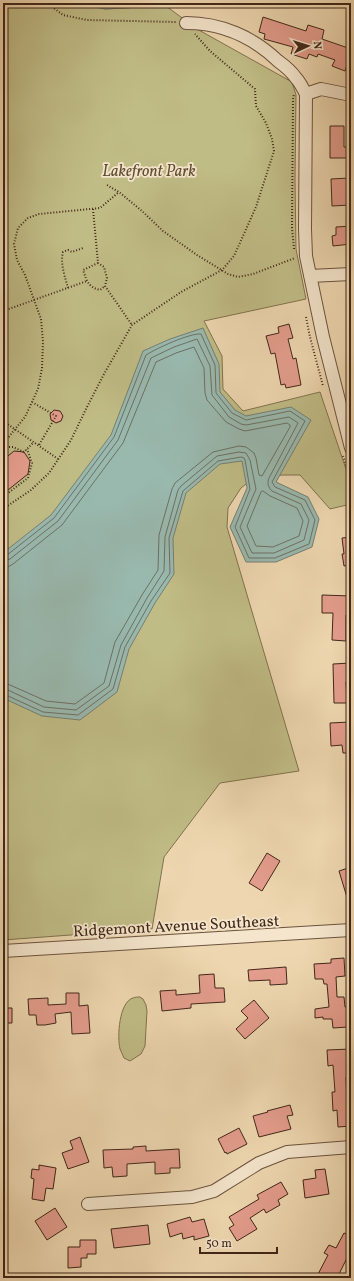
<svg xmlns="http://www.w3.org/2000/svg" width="354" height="1281" font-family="Vollkorn,serif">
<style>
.green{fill:#c0bc86;stroke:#80724f}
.water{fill:#99b9af;stroke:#767f73}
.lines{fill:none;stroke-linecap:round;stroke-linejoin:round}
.shore{stroke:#6d7064;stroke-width:1}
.building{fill:#e49d8d;stroke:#412718}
.minor-casing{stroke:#6c533e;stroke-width:14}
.path{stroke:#412718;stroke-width:2;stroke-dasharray:1 2;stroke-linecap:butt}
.minor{stroke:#f4e5cc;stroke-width:12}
.labels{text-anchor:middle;stroke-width:3.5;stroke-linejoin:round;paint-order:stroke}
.park-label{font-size:16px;font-style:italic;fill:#614c34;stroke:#f4e5cc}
.street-label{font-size:16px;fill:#412718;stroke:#f4e5cc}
</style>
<rect width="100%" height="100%" fill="#eed7b0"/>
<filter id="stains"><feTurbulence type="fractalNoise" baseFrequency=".005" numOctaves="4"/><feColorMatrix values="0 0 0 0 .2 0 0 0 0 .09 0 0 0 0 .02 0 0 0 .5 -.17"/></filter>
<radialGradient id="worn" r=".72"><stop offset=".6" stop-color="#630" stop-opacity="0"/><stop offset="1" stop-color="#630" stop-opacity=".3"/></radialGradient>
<!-- green -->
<path class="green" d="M3 3H79L105 9 141 7 153 3H162L197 29 292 82 296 95 295 180 296 249 306 299 204 321 222 356 223 389 243 411 320 392 351 484V504L330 509 300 475H283L254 478 241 488 228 508 227 527 299 771 220 783 164 857 152 929 3 940Z
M140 997 143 999 146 1005 147 1011 145 1046 141 1054 130 1061 124 1058C123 1055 121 1052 120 1049 117 1037 119 1002 133 998 135 997 138 997 140 997Z"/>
<!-- water -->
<path class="water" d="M79 3H153L141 7 105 9Z
M203 328 219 364 220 392 235 410 246 416 291 407 311 420 276 482 308 497 319 519 312 547 276 562H246L230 527 247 488 242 461 220 464 186 493 173 538 174 574 155 603 129 649 117 692 80 720 42 716 3 698V553L51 515 111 435 143 351 170 339Z"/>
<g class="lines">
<!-- shore -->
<path class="shore" d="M263 491 270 496 297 508 303 521 299 536 273 547 256 546 247 526 261 492Z
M3 556 7 555 54 518 114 437 146 355C157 348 190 333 201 334L215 365 216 393 232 413 246 420 290 411 305 421 272 482 275 487 305 500 315 520 309 544 275 558H249L235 527 250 489 245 460 244 458 241 457 218 461 183 491 169 538 170 573 151 601 125 647 113 689 78 715 43 712 6 695 3 694
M3 561 10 559 58 521 118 440 151 358 174 347 197 339 210 366 212 395 229 417 241 424 246 425 289 417 298 423 269 478C267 483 268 487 272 491L301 504 309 520 304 540 274 553H252L240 527 256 489 250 460 246 453 239 452 217 456 181 486 178 490 165 537 164 571 147 598 121 645 109 686 76 710 44 707 8 690 3 689
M3 567H8L13 564 62 525 123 443 156 362 176 353 194 347 204 368 205 393 207 400 226 422 239 429 245 431 287 423 290 425V427L262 476 259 475 256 458 254 453 246 447 239 446 213 452 175 483 172 489 159 535 158 570 142 595 115 642 104 683 75 704 46 701 10 685 3 683"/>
</g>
<!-- building -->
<path class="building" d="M263 17 306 31 308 25 324 30 322 39 351 49V53L345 71 332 66 335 60 318 54 317 57 309 54 307 59 291 54 293 47 264 39 265 34 259 32Z
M330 126H344V147H351V158H330Z
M349 178 350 205 332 206 331 179Z
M351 226V244L333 246 332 236 336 235V227Z
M289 324 293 338 288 339 293 359 296 358 301 385 286 388 285 384 281 385 275 353 271 354 266 336 279 333 278 327Z
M54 410 60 411 63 416 61 421 56 423 51 420 50 414Z
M14 451 24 452 30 461 28 474 8 490H3V460Z
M351 537V565L344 566 342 554H344L342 538Z
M322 595 351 596V616L346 615V641L332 640 333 613H322Z
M351 663V682H346L347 703H334L333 664Z
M350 722 351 753H343L342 745 331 746 330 723Z
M267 853 280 861 262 891 249 883Z
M351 867V904H349L339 871Z
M344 958 345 976 336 977 337 997H344L345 1007H347L348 1027 333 1028 332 1019H323V1017L315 1018V1009L329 1007 327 984H324L323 979H315L314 964 331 963V959Z
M286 967 287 984 270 985V980L249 981 248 970Z
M214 974 215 988H224L225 1002 191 1004V1008L162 1011 160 991 176 990V995L200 993 199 975Z
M66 993H79V1006L88 1005 90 1033 72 1034 71 1012 55 1014 56 1023 45 1025H37L36 1015H29L28 999 48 998V1005L66 1004Z
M254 1000 269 1018 245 1039 236 1029 248 1018 241 1011Z
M3 1008H12V1023H3Z
M351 1049V1062L347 1063V1077H346L347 1101H350L351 1126 338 1127 337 1110 333 1111 332 1092H335L333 1065 328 1066 327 1050Z
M290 1105 293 1115 287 1116 291 1129 259 1137 253 1116 268 1112 267 1111Z
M239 1128 247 1144 227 1154 226 1152 225 1153 218 1139Z
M80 1137 89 1162 68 1169 62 1153 73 1149 70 1141Z
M146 1146V1151L179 1149 180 1168H170V1173L155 1174V1162L127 1164V1176L113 1177 112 1167 104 1168 103 1150 133 1149V1147Z
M39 1165 56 1168 53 1189 46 1188 44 1201 32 1199 34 1179 31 1178 32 1169 39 1170Z
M325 1169 329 1194 305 1198 303 1180 316 1178 315 1170Z
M281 1182 288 1194 278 1200 280 1205 266 1213 264 1209 250 1218 257 1229 237 1241 229 1228 234 1225 229 1217 259 1199 257 1195Z
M55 1208 67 1227 47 1240 35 1221Z
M190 1217 192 1222 204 1219 209 1236 194 1240V1236L183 1239 182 1233 170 1237 167 1224Z
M148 1225 150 1244 114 1248 111 1229Z
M344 1233 351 1236V1250L337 1278H316L328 1255 324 1253 329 1245 336 1248Z
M80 1240H96V1254H87V1258H81V1267L68 1268V1247H80Z"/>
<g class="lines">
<defs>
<path id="minor" d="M186 23C221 23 253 37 278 61 285 66 291 71 296 78 300 82 303 89 306 94
M306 94 305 229 306 256 323 337 351 448
M306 94 321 89 351 95
M310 276 351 274
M3 951 351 930
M88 1204 192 1197 214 1191 259 1163 287 1152 351 1147"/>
</defs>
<!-- minor casing -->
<use href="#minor" class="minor-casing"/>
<!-- path -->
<path class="path" d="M47 3 63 15 87 20 176 22
M107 185 119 192 142 211 163 231 197 255 228 274 238 277 253 274 295 258
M93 209 98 263 104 267 107 278 105 286 132 325
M294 249 292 228 293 99 294 94
M98 263 83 270C87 281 88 287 100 290L105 286
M68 288C65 277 60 263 63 252L68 250 72 252 83 248
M3 311 87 281
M306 317 310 337 323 386
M32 402 56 416 39 445
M3 421 58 459
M3 444 25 417 38 389 42 368 43 342 41 319 25 275 17 260 14 244 18 228 28 218 39 214 100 208 119 192
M3 447H13L24 452 34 442
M343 456 351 479
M3 493H8L28 478 32 463 27 449
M3 509 31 490 49 473 71 440 87 407 104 374 132 325 181 292 222 270 234 256 256 207 274 151 272 139 266 123 256 106 255 89 210 51 195 34"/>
<!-- minor -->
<use href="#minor" class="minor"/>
</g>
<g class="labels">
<!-- park labels -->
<g class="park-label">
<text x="149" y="176">Lakefront Park</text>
</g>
<!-- street labels -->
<g class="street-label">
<text transform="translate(176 925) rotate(-3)" y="6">Ridgemont Avenue Southeast</text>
</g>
</g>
<!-- margin -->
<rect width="354" height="1281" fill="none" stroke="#eed7b0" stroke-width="16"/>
<rect x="4" y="4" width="346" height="1273" fill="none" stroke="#412718" stroke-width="2"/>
<rect x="8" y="8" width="338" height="1265" fill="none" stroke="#412718"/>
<!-- north arrow -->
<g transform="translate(308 46) rotate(86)" stroke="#f4e5cc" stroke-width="3" paint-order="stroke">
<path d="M0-3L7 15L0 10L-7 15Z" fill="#412718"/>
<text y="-6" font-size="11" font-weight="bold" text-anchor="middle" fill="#412718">N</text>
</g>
<!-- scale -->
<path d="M200 1247v6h77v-6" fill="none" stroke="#412718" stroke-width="2"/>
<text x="206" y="1247" font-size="12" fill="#412718" stroke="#f4e5cc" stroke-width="3" paint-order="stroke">50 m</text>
<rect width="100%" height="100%" filter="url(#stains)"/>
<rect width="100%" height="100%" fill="url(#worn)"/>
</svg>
